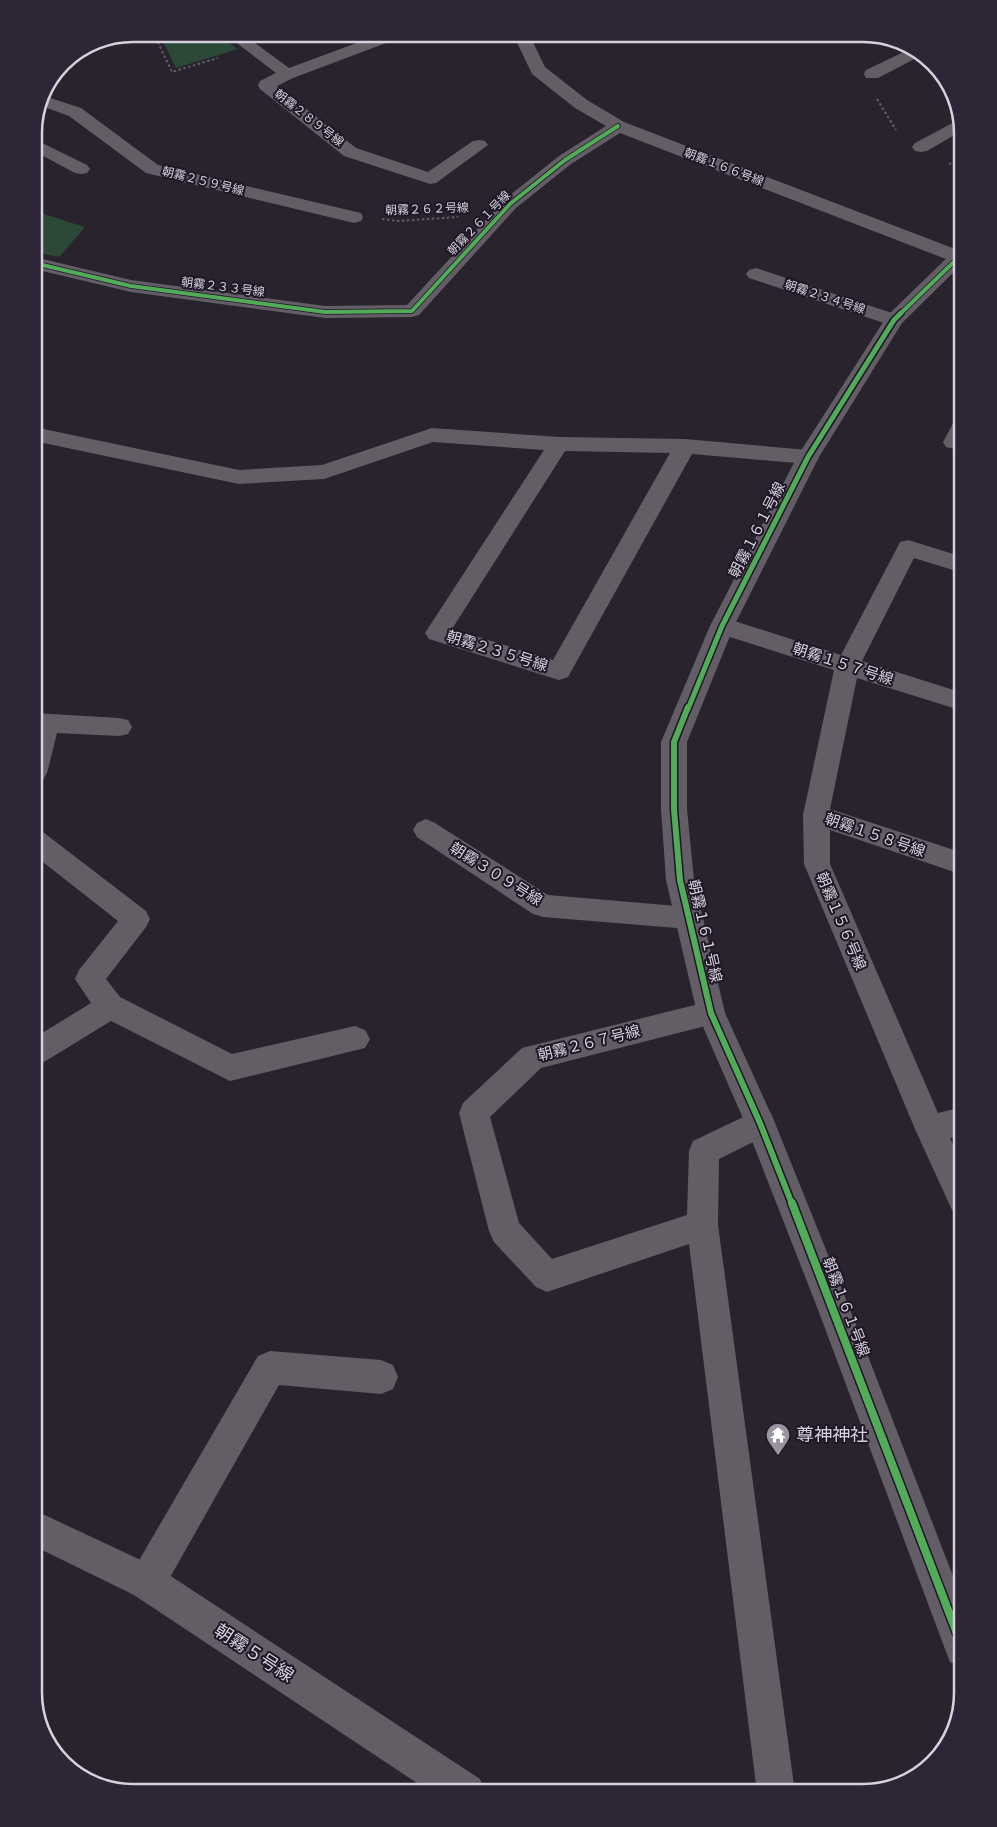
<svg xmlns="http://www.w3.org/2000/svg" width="997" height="1827" font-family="Roboto,'Noto Sans JP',sans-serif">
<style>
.green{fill:#2b4936}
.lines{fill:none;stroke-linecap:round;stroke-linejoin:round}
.path{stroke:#635e66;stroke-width:2;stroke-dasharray:2.5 2.5;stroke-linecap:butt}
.minor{fill:#635e66;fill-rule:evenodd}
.tertiary{fill:#635e66;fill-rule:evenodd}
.cycleway-far3-casing{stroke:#1f1627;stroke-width:5.5}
.cycleway-far2-casing{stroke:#1f1627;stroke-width:8}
.cycleway-far1-casing{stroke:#1f1627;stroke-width:9}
.cycleway-casing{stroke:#1f1627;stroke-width:11}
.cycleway-far3{stroke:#51ab58;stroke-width:4}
.cycleway-far2{stroke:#51ab58;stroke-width:5}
.cycleway-far1{stroke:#51ab58;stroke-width:6}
.cycleway{stroke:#51ab58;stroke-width:8}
.labels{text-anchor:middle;stroke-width:4;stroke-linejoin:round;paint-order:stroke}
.far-street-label{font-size:12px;fill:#d7d1dd;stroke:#1f1627}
.street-label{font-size:15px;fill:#d7d1dd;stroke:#1f1627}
.near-poi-label{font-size:18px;fill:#d7d1dd;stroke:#1f1627;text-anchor:start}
.near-street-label{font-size:18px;fill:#d7d1dd;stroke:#1f1627}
.rim{fill:none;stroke:#d7d1dd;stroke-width:2.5}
</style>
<rect width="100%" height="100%" fill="#28232d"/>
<!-- green -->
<path class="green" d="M159 34H217L238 49 176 68Z
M34 211 85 227 59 257 34 252Z"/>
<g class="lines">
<!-- path -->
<path class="path" d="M152 34 156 38 172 72 218 58
M877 99 896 130
M949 163 963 172
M382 219 399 221 458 217"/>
<!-- minor -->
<path class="minor" d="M225 34H243L289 68 381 34H404L402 37 293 78 277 86 356 148 428 172 473 141 479 140 485 141 488 145 436 183 430 184 344 156 260 89 258 85 260 81 276 73Z
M513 34H529L545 67 587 100 624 122 963 252V261H951L620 133 571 164 516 208 419 315 412 317 325 318 131 292 34 269V257L131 280 325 306 407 305 504 200 559 156 606 126 575 108 532 74Z
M910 49 924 54 878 78H866L864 74 866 70Z
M41 95 81 108 158 165 361 213 363 217 361 221 354 223 146 173 69 116 39 105Z
M960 119 963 130 927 151 921 152 915 151 912 147 915 143Z
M34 139 87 165 90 169 87 173 81 174 75 173 34 151Z
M756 268 901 316 904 320 901 324 894 326 887 324 749 278 746 274 749 270Z
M963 416V451L946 447 943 442 956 418Z
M34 427 239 470 322 465 432 428 559 437 685 439 808 450 816 452 819 457 816 462 808 464 692 454 568 677 559 680 429 639 425 633 544 450 433 442 324 479 239 484 34 441ZM565 451 670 453 553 660 452 629Z
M908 540 963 557V573L914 558 862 661 963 693V711L857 678 830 809 963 853V875L830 830V864L938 1113 963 1107V1135L950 1138 963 1167V1215L952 1210 915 1129 804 864 803 815 834 670 714 632 710 626 714 620 722 617 841 655 897 548 900 542Z
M34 713 119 718 128 720 132 727 128 734 119 736 57 733 47 773 43 780 34 783Z
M426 819 435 823 548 895 689 907 699 910 703 918 699 926 689 929 543 917 533 914 417 837 413 830 417 823Z
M34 829 43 832 146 911 150 919 146 927 106 979 120 997 232 1054 355 1026 365 1030 370 1039 365 1048 230 1081 111 1021 44 1062 34 1066V1038L91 1003 75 979 79 970 118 921 34 855Z
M711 1001 721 1004 725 1013 721 1022 541 1068 490 1117 519 1223 552 1259 687 1215 689 1151 693 1141 760 1109 771 1113 775 1123 771 1133 719 1159 718 1225 795 1793H757L689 1244 547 1292 536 1287 494 1242 489 1231 459 1113 463 1103 522 1048Z
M270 1351 381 1360 393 1365 398 1377 393 1389 381 1394 279 1385 160 1595 147 1600 134 1595 129 1582 134 1569 258 1356Z"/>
<!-- tertiary -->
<path class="tertiary" d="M963 247V263L902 323 819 457 734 626 687 742V809L694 880 725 1013 775 1123 849 1307 963 1602V1667L950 1662 945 1649 817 1307 745 1123 697 1013 666 880 661 809V742L710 626 797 457 887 316 956 249Z
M34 1510 160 1569 480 1779 485 1793H432L134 1595 34 1546Z"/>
<defs>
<path id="cycleway-far3" d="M34 263 131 286 325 312 412 311 510 204 565 160 618 126
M900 314 963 253"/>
<path id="cycleway-far2" d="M688 709 722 626 808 457 894 320 901 313"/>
<path id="cycleway-far1" d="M688 707 674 742V809L680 880 711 1013 760 1123 792 1204"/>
<path id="cycleway" d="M792 1203 963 1649"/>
</defs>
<!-- cycleway-far3 casing -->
<use href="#cycleway-far3" class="cycleway-far3-casing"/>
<!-- cycleway-far2 casing -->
<use href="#cycleway-far2" class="cycleway-far2-casing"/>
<!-- cycleway-far1 casing -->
<use href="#cycleway-far1" class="cycleway-far1-casing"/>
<!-- cycleway casing -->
<use href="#cycleway" class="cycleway-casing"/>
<!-- cycleway-far3 -->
<use href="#cycleway-far3" class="cycleway-far3"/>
<!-- cycleway-far2 -->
<use href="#cycleway-far2" class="cycleway-far2"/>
<!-- cycleway-far1 -->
<use href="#cycleway-far1" class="cycleway-far1"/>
<!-- cycleway -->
<use href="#cycleway" class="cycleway"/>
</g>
<!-- icons -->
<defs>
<symbol id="temple-pin" viewBox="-11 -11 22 30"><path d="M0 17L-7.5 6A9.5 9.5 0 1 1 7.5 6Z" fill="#9a949f" stroke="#1f1627"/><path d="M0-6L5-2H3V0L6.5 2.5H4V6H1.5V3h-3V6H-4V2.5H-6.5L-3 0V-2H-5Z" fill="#fff"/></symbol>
</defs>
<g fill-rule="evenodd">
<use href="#temple-pin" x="764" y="1421" width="28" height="38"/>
</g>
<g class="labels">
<!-- far-street labels -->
<g class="far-street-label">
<text transform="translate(309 118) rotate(38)" y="4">朝霧２８９号線</text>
<text transform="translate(724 167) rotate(21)" y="4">朝霧１６６号線</text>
<text transform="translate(203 181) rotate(14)" y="4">朝霧２５９号線</text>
<text transform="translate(427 209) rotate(-2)" y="4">朝霧２６２号線</text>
<text transform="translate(479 223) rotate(-46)" y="4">朝霧２６１号線</text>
<text transform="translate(223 287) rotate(7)" y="4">朝霧２３３号線</text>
<text transform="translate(825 297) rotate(18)" y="4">朝霧２３４号線</text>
</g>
<!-- street labels -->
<g class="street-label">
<text transform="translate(757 530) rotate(-63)" y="5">朝霧１６１号線</text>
<text transform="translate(497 651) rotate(17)" y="5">朝霧２３５号線</text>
<text transform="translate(843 664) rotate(18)" y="5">朝霧１５７号線</text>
<text transform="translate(875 835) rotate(19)" y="5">朝霧１５８号線</text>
<text transform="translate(496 874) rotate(32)" y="5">朝霧３０９号線</text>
<text transform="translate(841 921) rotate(67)" y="5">朝霧１５６号線</text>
<text transform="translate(705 931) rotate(77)" y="5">朝霧１６１号線</text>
<text transform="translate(589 1043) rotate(-14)" y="5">朝霧２６７号線</text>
<text transform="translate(846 1307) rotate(69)" y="5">朝霧１６１号線</text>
</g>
<!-- near-poi labels -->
<g class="near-poi-label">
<text x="796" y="1441">尊神神社</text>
</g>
<!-- near-street labels -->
<g class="near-street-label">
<text transform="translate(254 1653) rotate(33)" y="6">朝霧５号線</text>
</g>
</g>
<!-- crop -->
<path d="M0 0H997V1827H0ZM133 42H863A91 91 0 0 1 954 133V1693A91 91 0 0 1 863 1784H133A91 91 0 0 1 42 1693V133A91 91 0 0 1 133 42Z" fill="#2e2536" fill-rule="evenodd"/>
<path class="rim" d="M133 42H863A91 91 0 0 1 954 133V1693A91 91 0 0 1 863 1784H133A91 91 0 0 1 42 1693V133A91 91 0 0 1 133 42Z"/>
</svg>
